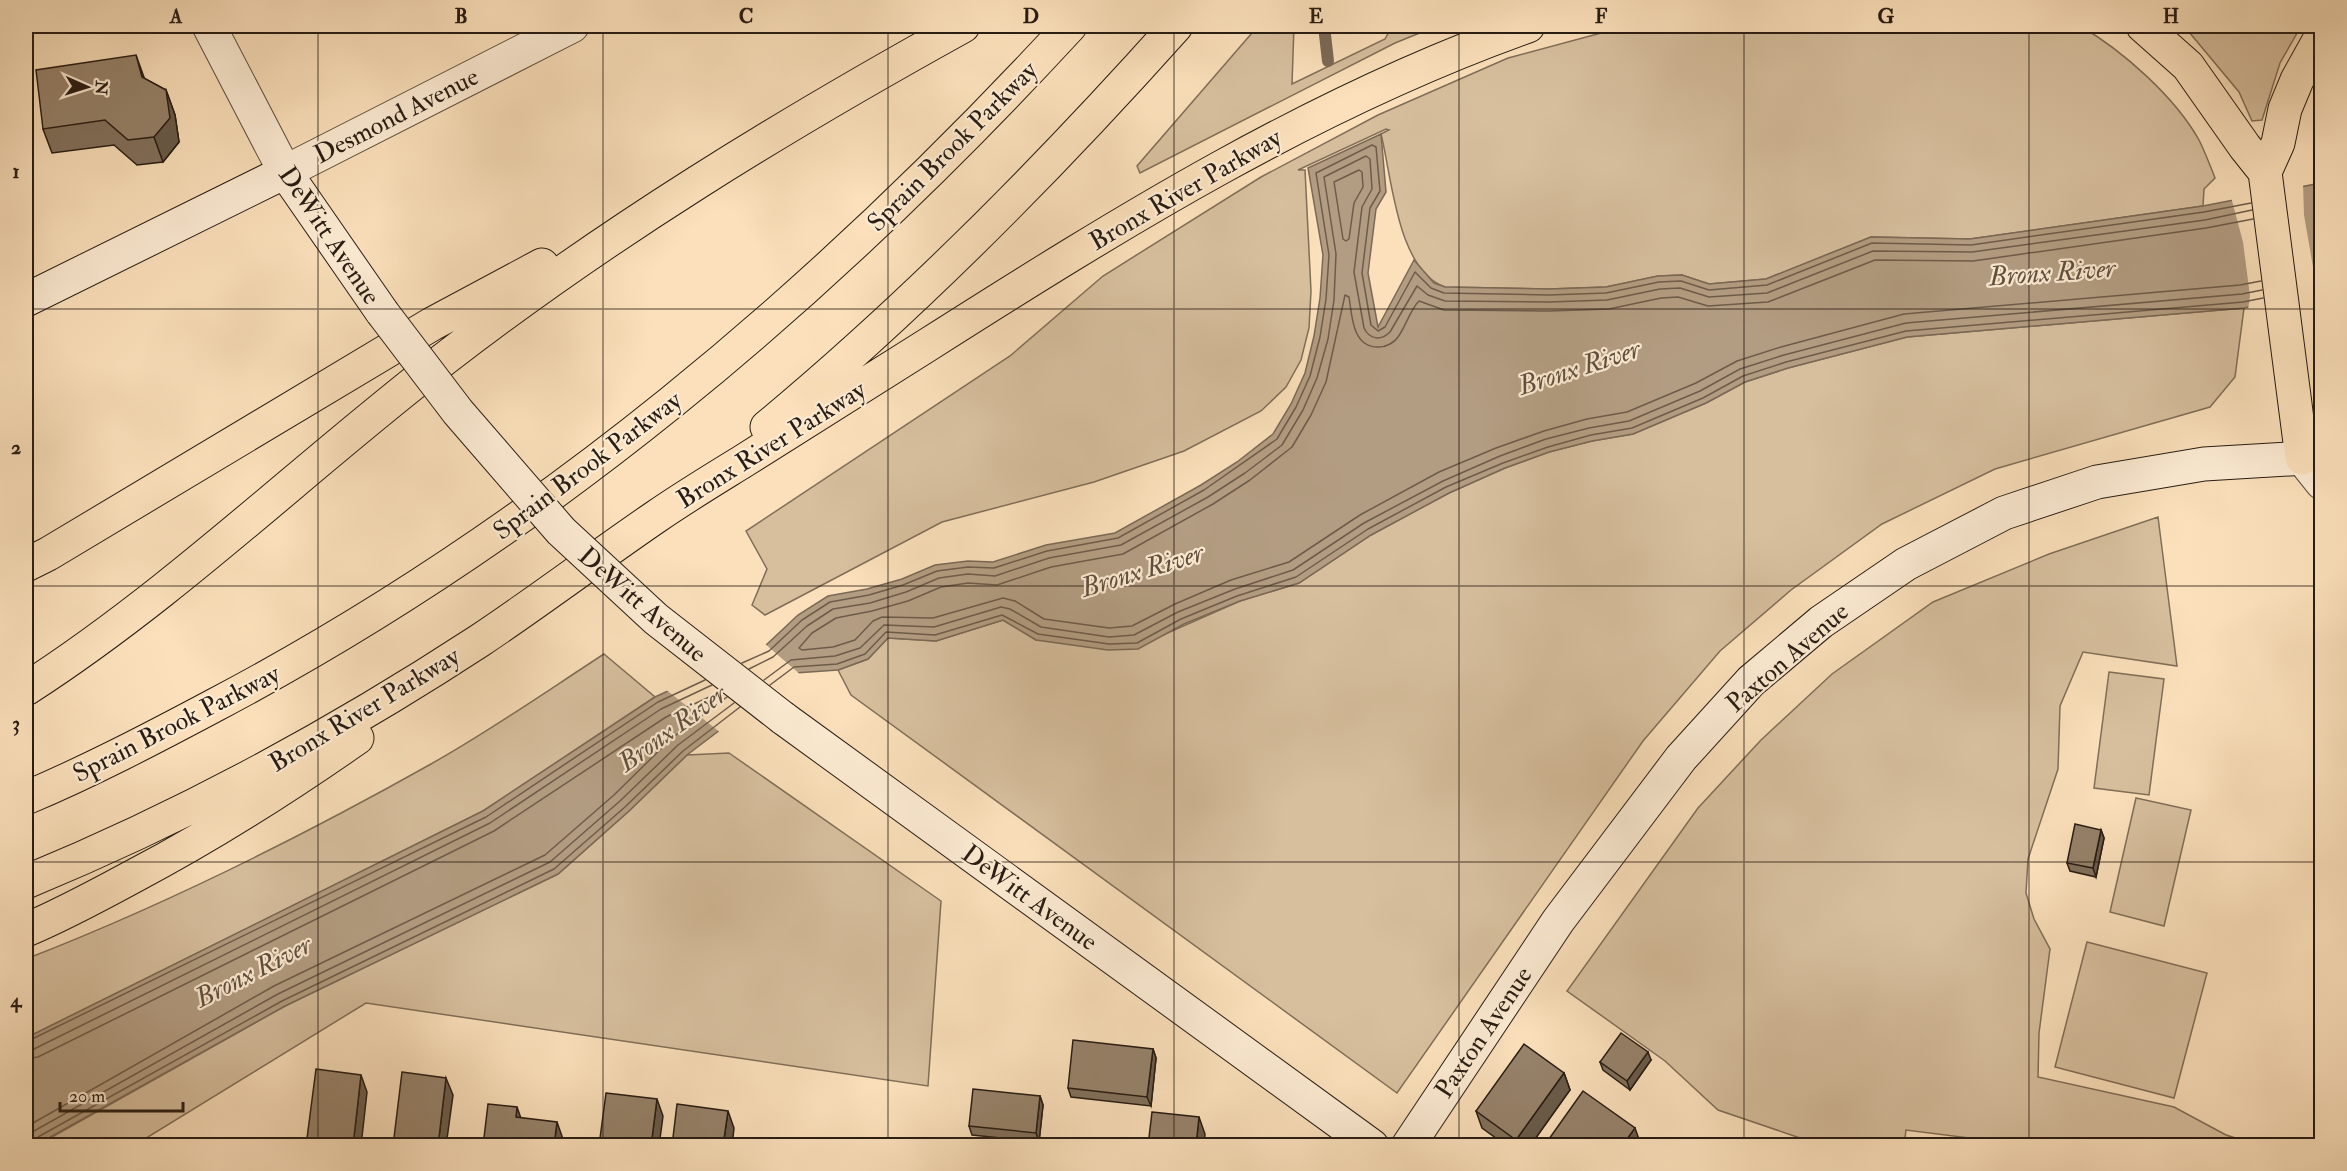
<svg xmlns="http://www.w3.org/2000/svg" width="2347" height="1171" font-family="'IM FELL Double Pica',serif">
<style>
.green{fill:#d7bf9e;stroke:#806e58;stroke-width:1.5}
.water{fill:#b39d82;stroke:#7b6956;stroke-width:1.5}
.pier{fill:#fbe0bb}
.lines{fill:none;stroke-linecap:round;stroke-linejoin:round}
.shore{stroke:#6e5c4a;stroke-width:1.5}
.stream{stroke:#7b6956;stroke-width:12}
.street-casing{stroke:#5d4d3d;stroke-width:35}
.secondary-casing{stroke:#281c13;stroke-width:35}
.highway-casing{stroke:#281c13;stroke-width:35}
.street{stroke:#fcebd3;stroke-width:33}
.secondary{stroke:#fcebd3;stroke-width:33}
.highway{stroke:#fbe0bb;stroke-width:33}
.secondary-bridge-casing{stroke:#281c13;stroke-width:35;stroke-linecap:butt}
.secondary-bridge{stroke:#fcebd3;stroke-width:33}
.wall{fill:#81705b;stroke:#281c13;stroke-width:1.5}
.shaded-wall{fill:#695b4a;stroke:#281c13;stroke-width:1.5}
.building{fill:#96826a;stroke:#281c13;stroke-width:1.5}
.grid{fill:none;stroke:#281c13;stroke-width:1.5;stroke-opacity:0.55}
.labels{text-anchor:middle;stroke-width:4.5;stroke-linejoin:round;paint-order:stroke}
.street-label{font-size:26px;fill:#281c13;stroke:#fcebd3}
.water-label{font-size:27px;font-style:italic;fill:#60503f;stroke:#fcebd3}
.neatline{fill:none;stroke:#281c13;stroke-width:2}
.grid-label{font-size:20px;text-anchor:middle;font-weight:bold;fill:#281c13}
</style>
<rect width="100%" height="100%" fill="#fbe0bb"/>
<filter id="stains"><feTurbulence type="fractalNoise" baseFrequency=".00333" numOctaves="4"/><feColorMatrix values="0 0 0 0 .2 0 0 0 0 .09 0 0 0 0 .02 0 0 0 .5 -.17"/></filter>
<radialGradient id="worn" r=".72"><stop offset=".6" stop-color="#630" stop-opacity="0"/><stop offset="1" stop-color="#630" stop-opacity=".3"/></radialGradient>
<!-- green -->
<path class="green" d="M1258 26H1294L1292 84 1385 39 1392 26H1437L1395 43 1140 173 1137 166Z
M1627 26H2080C2122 50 2175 97 2199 140 2205 152 2210 165 2215 178L2204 189 2203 206 1970 239 1871 237 1766 279 1709 284 1682 275 1658 276 1606 287 1549 289 1445 287C1397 270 1392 177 1381 134L1389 130 1386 129 1298 170H1305L1311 291 1309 328 1301 360 1286 387 1261 411 1184 451 1094 482 942 522 765 615 752 605 767 569 746 531 1010 356 1103 276 1261 177 1378 115 1508 58Z
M2184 26H2301L2280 63 2262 120 2252 121 2239 92Z
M2244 308 2235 377 2210 407 1995 469 1882 524 1791 590 1720 651 1643 741 1397 1093 851 695 838 670 868 659 888 638 936 641 1003 620 1036 640 1163 635 1240 601 1299 583 1371 535 1449 493 1505 468 1549 452 1592 441 1633 434 1706 403 1745 382 1788 368 1907 337Z
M2158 517 2177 666 2083 652 2060 706 2058 769 2028 859 2026 893 2034 919 2050 949 2039 1033 2038 1077 2174 1107 2226 1135 2258 1145 2033 1146 1906 1130 1904 1145H1835L1803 1139 1718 1110 1665 1061 1567 991 1698 808 1761 740 1832 674 1933 602 2049 554Z
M604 654 655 697 483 811 26 1038V959C165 905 301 837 431 764 490 731 547 691 604 654Z
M2109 672 2164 679 2149 795 2094 788Z
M729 753 941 901 928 1086 366 1003 135 1145 36 1146 285 1006 558 874 629 811 687 755Z
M2136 798 2191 810 2164 926 2110 912Z
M2087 942 2207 973 2174 1098 2055 1067Z"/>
<!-- water -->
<path class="water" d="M1381 134 1386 192 1376 209 1368 273 1378 327 1414 260 1434 283 1445 287 1549 289 1606 287 1658 276 1682 275 1709 284 1766 279 1871 237 1970 239 2203 206 2321 183V292L2244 308 1907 337 1788 368 1745 382 1706 403 1633 434 1592 441 1549 452 1505 468 1449 493 1371 535 1299 583 1240 601 1184 624 1138 649 1108 650 1036 640 1003 620 936 641 888 638 868 659 838 670 795 673 687 755 629 811 558 874 285 1006 36 1145 26 1146V1038L483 811 655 697 765 646 798 615 828 596 867 589 902 579 935 565 968 561 993 562 1046 545 1115 533 1201 485 1237 462 1273 434 1291 404 1305 373 1314 336 1320 298 1323 255 1308 168Z"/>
<!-- pier -->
<path class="pier" d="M2303 183 2304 215 2318 296 2248 310 2250 296 2243 242 2231 197Z
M764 643 802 676H796L721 733 665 689Z"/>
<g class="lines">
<!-- shore -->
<path class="shore" d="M1359 170 1362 172 1363 187 1354 203 1349 239 1346 241 1343 239 1334 182Z
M2253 219 2206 228 1973 261 1875 260 1768 302 1708 306 1678 297 1661 298 1609 309 1549 311 1444 310 1419 301C1410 310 1406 326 1398 337 1394 343 1386 347 1379 347 1352 348 1352 315 1349 297L1345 295 1326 382 1311 415 1292 447 1250 480 1213 504 1123 554 1051 567 997 585 968 583 941 587 908 601 872 611 836 618 812 633 799 648 802 650 833 647 855 640 873 621 882 617 933 618 1003 598 1015 601 1044 619 1109 628 1132 626 1175 604 1231 580 1289 562 1360 515 1439 472 1496 448 1544 431 1587 419 1627 412 1696 383 1737 361 1781 347 1904 314 2240 285 2261 281
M742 663 769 651 802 620 830 602 869 595 903 585 937 571 968 567 994 568 1047 551 1118 538 1204 490 1277 439 1296 407 1310 376 1320 337 1326 299 1329 255 1316 173 1372 145 1376 147 1380 191 1370 208 1362 273 1371 325 1378 331 1385 327 1415 272 1431 288 1444 293 1549 295 1606 293 1659 282 1681 281 1709 290 1767 285 1872 243 1971 245 2204 212 2251 203
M749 669 773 657 807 626 833 609 870 603 906 592 939 578 968 574 995 576 1049 558 1121 545 1208 497 1245 473 1282 445 1303 410 1317 378 1328 339 1334 300 1336 254 1324 177 1366 156 1370 159 1372 189 1362 207 1354 272 1364 328C1370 340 1381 341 1390 332L1417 286 1428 295 1445 301 1549 302 1607 300 1660 289 1680 288 1709 297 1767 293 1873 251 1972 252 2205 220 2252 210
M764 680 791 660 835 656 860 648 884 625 934 627 1001 607 1010 609 1041 627 1109 637 1134 635 1178 612 1235 589 1293 570 1364 523 1443 481 1500 456 1546 439 1589 428 1629 421 1700 391 1740 369 1784 355 1906 323 2242 294 2262 290
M770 685 794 667 837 664 865 654 886 632 935 635 1002 615 1038 634 1109 644 1137 643 1181 619 1237 596 1296 577 1368 529 1446 487 1503 463 1548 447 1591 435 1632 428 1703 398 1743 376 1786 362 1906 331 2243 302 2263 298
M26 1042 486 817 658 702 705 680
M26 1050 34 1049 490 823 661 709 712 685
M26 1059 38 1057 494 831 666 717 720 692
M26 1127 274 986 545 855 614 795 672 738 727 697
M27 1146 28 1138 34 1131 278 994 550 862 620 801 678 745 734 703
M35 1146 38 1137 282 1001 554 869 625 807 683 751 740 707"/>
<!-- stream -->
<path class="stream" d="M1324 26 1328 61"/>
<defs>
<path id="street" d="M209 26 285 172 572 26
M2302 458 2322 483"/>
<path id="secondary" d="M26 300 285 172 382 312
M783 718 1372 1146
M1408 1146 1558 921 1681 758 1751 681 1821 622 1906 564 2004 513 2097 482 2204 464 2322 457"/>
<path id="highway" d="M2143 26 2188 66 2245 147 2265 172
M767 427C914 305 1049 168 1176 26
M2302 458 2265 172 2278 143 2285 109 2297 80 2322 35
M26 565 48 554 432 324 542 265
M26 689C175 593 303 468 443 360 607 233 782 126 963 26
M26 798C90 771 153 738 215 705 541 533 821 296 1070 26
M26 882C184 817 335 735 479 641 539 601 597 557 657 516 686 496 716 478 745 460 807 421 868 382 929 344 1121 222 1314 102 1528 26
M26 930C62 915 97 896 132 877 210 836 284 789 357 738"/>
</defs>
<!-- street casing -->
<use href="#street" class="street-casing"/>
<!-- secondary casing -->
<use href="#secondary" class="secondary-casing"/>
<!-- highway casing -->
<use href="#highway" class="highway-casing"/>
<!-- street -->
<use href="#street" class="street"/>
<!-- secondary -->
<use href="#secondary" class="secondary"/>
<!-- highway -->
<use href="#highway" class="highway"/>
<defs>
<path id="secondary-bridge" d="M382 312 458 412 561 531 656 619 783 718"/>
</defs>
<!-- secondary-bridge casing -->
<use href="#secondary-bridge" class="secondary-bridge-casing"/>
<!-- secondary-bridge -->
<use href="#secondary-bridge" class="secondary-bridge"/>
</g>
<!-- wall -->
<path class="wall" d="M145 79 166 90 175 115 179 142 163 162 137 165 114 145 52 153 43 129Z
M2101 830 2104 838 2096 877 2070 871 2067 863Z
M1153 1049 1156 1058 1151 1106 1071 1097 1068 1088Z
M1651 1060 1630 1090 1603 1070 1600 1062Z
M1564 1073 1570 1090 1530 1146H1507L1482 1128 1476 1111Z
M1040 1096 1043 1105 1039 1142 972 1135 969 1126Z"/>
<!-- shaded-wall -->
<path class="shaded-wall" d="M136 55 145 80 142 77Z
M166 90 175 115 179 142 163 162 154 137Z
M2101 830 2104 838 2096 877 2093 868Z
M1153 1049 1156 1058 1151 1106 1147 1097Z
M1648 1052 1651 1060 1630 1090 1627 1081Z
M1564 1073 1570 1090 1530 1146H1518L1516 1140Z
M361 1075 367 1092 361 1146H353Z
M446 1078 453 1095 446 1146H438Z
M1040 1096 1043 1105 1039 1142 1036 1133Z
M657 1099 663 1116 659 1146H651Z
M517 1107 523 1124 516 1117Z
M728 1111 734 1128 732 1146H723Z
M1199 1117 1205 1134 1204 1146H1196Z
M557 1122 563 1139 562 1146H554Z
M1635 1128 1641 1145V1146H1622Z"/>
<!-- building -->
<path class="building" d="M136 55 142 77 166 90 170 118 154 137 128 140 105 120 43 129 36 70Z
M2075 824 2101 830 2093 868 2067 863Z
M1621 1033 1648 1052 1627 1081 1600 1062Z
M1073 1040 1153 1049 1147 1097 1068 1088Z
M1524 1044 1564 1073 1516 1140 1476 1111Z
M316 1069 361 1075 353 1146H306Z
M402 1072 446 1078 438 1146H393Z
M973 1089 1040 1096 1036 1133 969 1126Z
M1583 1091 1635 1128 1622 1146H1544Z
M606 1093 657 1099 651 1146H599Z
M488 1104 517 1107 516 1117 557 1122 554 1146H483Z
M677 1104 728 1111 723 1146H672Z
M1152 1112 1199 1117 1196 1146H1148Z"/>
<!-- grid -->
<path class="grid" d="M318 26V1146M603 26V1146M888 26V1146M1174 26V1146M1459 26V1146M1744 26V1146M2029 26V1146M26 309H2322M26 586H2322M26 862H2322"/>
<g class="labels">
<!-- street labels -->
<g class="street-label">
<text transform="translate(396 115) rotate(-27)" y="9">Desmond Avenue</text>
<text transform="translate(952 146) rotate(-45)" y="9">Sprain Brook Parkway</text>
<text transform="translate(1185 189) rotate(-30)" y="9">Bronx River Parkway</text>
<text transform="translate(330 235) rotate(56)" y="9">DeWitt Avenue</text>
<text transform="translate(771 444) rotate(-32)" y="9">Bronx River Parkway</text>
<text transform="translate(587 465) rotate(-37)" y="9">Sprain Brook Parkway</text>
<text transform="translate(643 604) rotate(41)" y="9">DeWitt Avenue</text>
<text transform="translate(1787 657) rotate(-41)" y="9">Paxton Avenue</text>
<text transform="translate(364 709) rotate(-31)" y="9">Bronx River Parkway</text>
<text transform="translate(176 723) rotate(-27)" y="9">Sprain Brook Parkway</text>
<text transform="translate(1030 897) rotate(36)" y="9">DeWitt Avenue</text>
<text transform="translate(1483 1032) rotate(-56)" y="9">Paxton Avenue</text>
</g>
<!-- water labels -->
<g class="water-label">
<text transform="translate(2052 272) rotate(-4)" y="9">Bronx River</text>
<text transform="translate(1579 367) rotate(-18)" y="9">Bronx River</text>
<text transform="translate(1142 570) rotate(-17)" y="9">Bronx River</text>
<text transform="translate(672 728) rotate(-36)" y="9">Bronx River</text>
<text transform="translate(253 971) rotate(-27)" y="9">Bronx River</text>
</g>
</g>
<!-- margin -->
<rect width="2347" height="1171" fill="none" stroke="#fbe0bb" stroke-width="66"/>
<!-- north arrow -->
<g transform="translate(87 87) rotate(93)" stroke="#fcebd3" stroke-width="4.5" paint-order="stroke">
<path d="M0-4.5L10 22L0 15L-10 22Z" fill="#281c13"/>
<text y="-9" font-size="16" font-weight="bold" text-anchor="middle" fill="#281c13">N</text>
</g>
<!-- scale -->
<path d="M60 1102v9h123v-9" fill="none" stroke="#281c13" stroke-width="3"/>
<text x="69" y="1102" font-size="18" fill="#281c13" stroke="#fcebd3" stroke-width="4.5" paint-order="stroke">20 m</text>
<rect x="33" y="33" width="2281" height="1105" class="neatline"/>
<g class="grid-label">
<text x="176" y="23">A</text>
<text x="461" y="23">B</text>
<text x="746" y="23">C</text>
<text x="1031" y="23">D</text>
<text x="1316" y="23">E</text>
<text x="1601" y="23">F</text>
<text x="1886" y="23">G</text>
<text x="2171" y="23">H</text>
<text x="16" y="178">1</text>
<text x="16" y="454">2</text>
<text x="16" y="730">3</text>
<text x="16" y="1007">4</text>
</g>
<rect width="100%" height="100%" filter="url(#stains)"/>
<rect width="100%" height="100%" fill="url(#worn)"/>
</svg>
